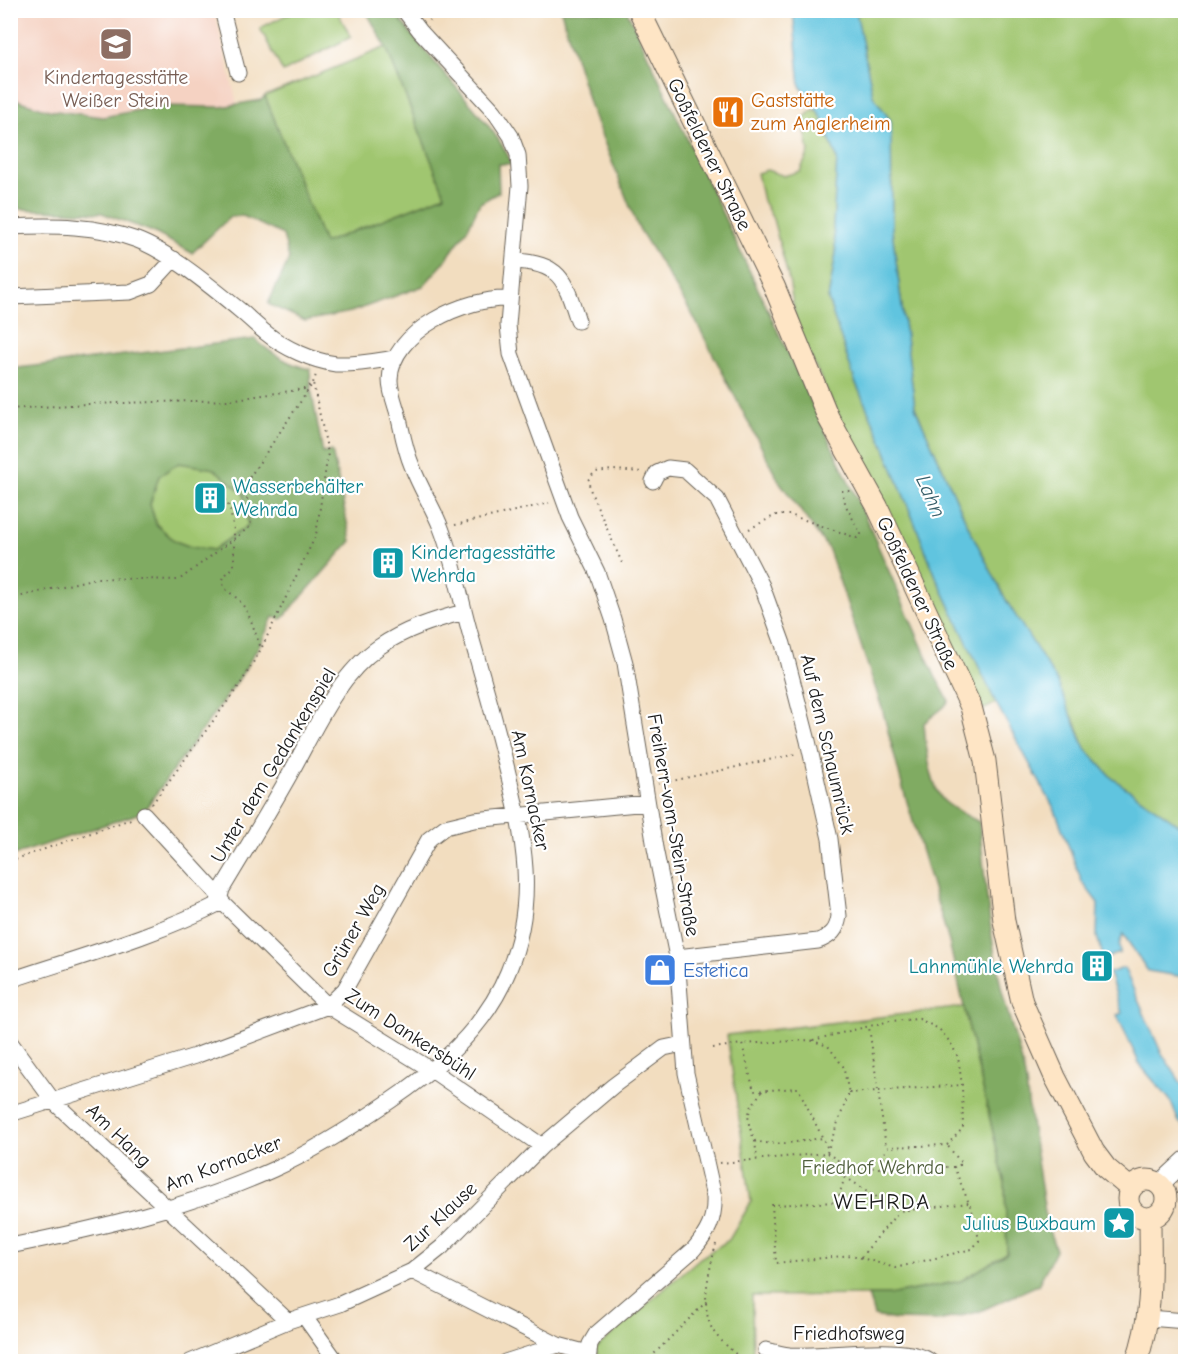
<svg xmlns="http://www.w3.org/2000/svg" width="1196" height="1372" font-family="'Comic Neue',sans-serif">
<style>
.built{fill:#f5d2c2}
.green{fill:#a0c670;stroke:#5e7146;stroke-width:1.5}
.forest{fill:#80ab62;stroke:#4e643f;stroke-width:1.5;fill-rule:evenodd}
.water{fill:#61c4df;stroke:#3e707e;stroke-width:1.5}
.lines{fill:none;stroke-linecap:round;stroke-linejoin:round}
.minor-casing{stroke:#676055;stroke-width:17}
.tertiary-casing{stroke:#676055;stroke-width:20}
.secondary-casing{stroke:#676055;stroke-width:23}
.path{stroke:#676055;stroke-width:2;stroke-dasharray:1.5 4.5;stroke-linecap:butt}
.minor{stroke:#fff;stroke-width:15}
.tertiary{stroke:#fff;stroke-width:18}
.secondary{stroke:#fee5c5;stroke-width:21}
.labels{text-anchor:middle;stroke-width:4.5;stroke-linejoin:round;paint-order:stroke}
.education-label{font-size:20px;fill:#785e54;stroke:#fff}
.food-label{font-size:20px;fill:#c56008;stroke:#fff;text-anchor:start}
.street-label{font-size:20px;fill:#1c1c1c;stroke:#fff}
.culture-label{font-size:20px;fill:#0d838f;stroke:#fff;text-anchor:start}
.shop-label{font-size:20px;fill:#366cbe;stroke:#fff;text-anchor:start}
.park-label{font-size:20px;fill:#51603e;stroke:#fff}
.water-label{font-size:21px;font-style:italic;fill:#385f6a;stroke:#fff}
.quarter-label{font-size:22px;letter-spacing:1.5px;fill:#1c1c1c;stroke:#fff}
</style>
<rect width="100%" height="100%" fill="#fff"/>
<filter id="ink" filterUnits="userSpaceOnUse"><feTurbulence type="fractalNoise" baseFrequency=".0167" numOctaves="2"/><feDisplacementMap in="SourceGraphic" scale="12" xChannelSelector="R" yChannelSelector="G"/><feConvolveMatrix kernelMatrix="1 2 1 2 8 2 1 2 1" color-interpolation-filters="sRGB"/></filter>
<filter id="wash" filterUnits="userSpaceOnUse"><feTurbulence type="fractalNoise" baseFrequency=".008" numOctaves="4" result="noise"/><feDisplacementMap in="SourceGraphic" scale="24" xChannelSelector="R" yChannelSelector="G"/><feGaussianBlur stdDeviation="1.35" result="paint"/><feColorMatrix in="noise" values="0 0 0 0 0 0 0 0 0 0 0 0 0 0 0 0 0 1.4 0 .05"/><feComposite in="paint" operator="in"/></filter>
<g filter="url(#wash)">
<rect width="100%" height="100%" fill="#f2ddbf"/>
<!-- built -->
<path class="built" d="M214 10 237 104 221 107 160 106 103 117 49 110 11 98V11Z"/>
<!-- green -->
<path class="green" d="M294 11H337L351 37 283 72 260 28Z
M856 11H1185V829L1112 778 1085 748 1076 723 1007 602 969 528 915 407 892 230 891 121 873 96Z
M386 47 445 195 324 243 265 96Z
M812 110 817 111 821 116 837 158 833 227 836 253 828 299 855 381 884 446 937 579 996 703 983 710 910 567 797 328 789 280 773 219 763 201 757 173 767 170 784 176 800 171 809 152 803 119Z
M179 463 214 468 244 494 248 525 213 550 191 547 175 541 156 524 150 503 159 475Z
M964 1007 1005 1184 1007 1253 961 1281 889 1295 752 1296 753 1361H601L595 1349 700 1258 729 1240 751 1202 727 1035Z"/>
<!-- forest -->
<path class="forest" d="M366 11H394C416 42 442 70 467 100 484 120 501 139 512 164H498L499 192 480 203 468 228 443 264 423 286 351 312 305 321 268 304 289 259 283 235 243 216 230 217 192 253 153 232 102 213 19 209 11 190 10 98 49 110 103 117 160 106 221 107 261 100 265 96 324 243 445 195 386 47Z
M561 11H627L864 514 935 676 949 701 944 707 924 723C925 742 930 785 943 800 952 809 968 816 979 822 985 877 989 932 1001 986 1009 1024 1026 1062 1028 1102L1047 1225 1056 1250 1038 1285 978 1312 938 1321 896 1320 874 1316 868 1295H889L961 1281 1007 1253 1005 1184 949 942 902 785 882 708 829 550 779 481 691 312 638 227 591 109Z
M255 339C269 352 291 366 310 369L311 389 323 453 332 451 351 541 282 619 273 617 262 641 239 679 143 812 11 856 10 369ZM179 463 214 469 244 494 248 525 213 550 191 547 175 541 156 524 150 504 159 476Z"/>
<!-- water -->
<path class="water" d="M793 11H856L873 96 891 121 892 230 915 407 969 528 1007 602 1057 681 1085 748 1112 778 1185 829V977L1148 971 1123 934 1119 945 1120 953 1104 959 1097 937 1098 903 1082 882 1055 810 996 703 937 579 884 446 855 381 828 299 836 253 833 227 837 158 821 116 800 86Z
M1124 968 1161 1052 1185 1089V1127L1179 1122 1170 1100 1140 1065 1117 1015 1122 1013 1109 973Z"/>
</g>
<g filter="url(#ink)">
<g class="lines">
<defs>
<path id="minor" d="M222 10 238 73
M404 10 420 31 494 111 511 136 518 155 520 186 508 325 511 354 570 517 597 572 613 619 625 663 655 848 677 957 686 1073 714 1197C715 1219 708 1233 693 1250L596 1334 590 1344 588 1362
M10 227C53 225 97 225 137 240 171 253 213 288 242 312 250 319 257 326 266 333 284 348 313 361 336 364 356 365 376 361 395 358
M514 261C561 263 565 280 578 321
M10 297 130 292 151 284 174 259
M653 481 657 473 668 468 685 470 717 499 762 586 783 644 808 741 830 839 839 916C837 931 831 936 818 941L677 957
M144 814 220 897 222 902 328 1006 433 1071 542 1146
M220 897 222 889C245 851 268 813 290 774 314 731 337 676 379 647 405 629 434 620 464 612
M10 980C79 957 158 935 222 902
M10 1042 54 1102 288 1321
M10 1114 195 1056 328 1006 345 989 429 839 445 827 474 820 647 803
M10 1246C99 1228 190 1207 272 1170 314 1151 352 1127 390 1101 438 1069 486 1027 508 972 538 900 524 838 506 765 496 723 484 682 472 640 461 603 455 564 441 528 433 507 420 488 412 466 405 450 402 431 398 414 395 404 390 391 390 380 391 330 467 297 509 299
M412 1271 558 1345
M304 1316 337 1362
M1148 1318 1186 1321
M766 1350C774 1352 782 1354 789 1355 820 1358 909 1342 931 1362
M190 1362 288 1321 340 1304 412 1271 442 1247 542 1146 613 1086 664 1048 683 1044
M505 1362 558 1345 588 1353"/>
<path id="tertiary" d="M1159 1185 1186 1160"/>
<path id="secondary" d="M639 10 774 286 828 417 877 506 971 707 985 761 1004 921 1022 1002 1055 1077 1094 1152 1106 1168 1131 1189
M1128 1199a19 19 0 1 1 38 0a19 19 0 1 1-38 0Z
M1136 1362C1154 1313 1150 1269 1150 1218"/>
</defs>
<!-- minor casing -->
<use href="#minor" class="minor-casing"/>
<!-- tertiary casing -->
<use href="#tertiary" class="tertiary-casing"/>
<!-- secondary casing -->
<use href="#secondary" class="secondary-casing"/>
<!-- path -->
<path class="path" d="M429 21 439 10
M10 409 86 404 229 400 304 389 313 383 316 375
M212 487 227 502 230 510 234 530V566C231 571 224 574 223 580 222 588 228 591 233 595 250 608 253 629 261 648
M455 525 549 503
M749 529 776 515H790L857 538 861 534 846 506 842 491H851
M622 563 591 492 588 480 595 472 613 470 642 472
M10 599 96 578 179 580 251 526 245 484 313 383
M658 784 796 754
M152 804 241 683 261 649 316 535 328 453 313 383
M10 861 131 819
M813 1040 890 1021 919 1019 939 1029 950 1042 958 1057 962 1085 963 1128 947 1145 886 1147 869 1027
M713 1048 742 1044
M762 1091C747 1112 744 1116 755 1141 779 1147 799 1141 823 1138
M849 1093 962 1085
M755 1141 757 1159
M827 1153 848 1167 837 1202 772 1205 776 1263 852 1255 895 1268 972 1249 979 1241 975 1218 954 1167 962 1164 947 1145
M720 1163 827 1153 828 1149 849 1093 843 1066 828 1046 810 1040 742 1044 754 1091 798 1088 828 1149
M848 1167 880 1168 886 1147
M880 1168 954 1167
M845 1177 899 1211 969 1203
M716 1244C710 1270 698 1307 714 1332 717 1337 722 1341 727 1346 733 1352 740 1359 750 1362
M861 1257 899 1211
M646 1362 707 1301"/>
<!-- minor -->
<use href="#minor" class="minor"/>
<!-- tertiary -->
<use href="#tertiary" class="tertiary"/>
<!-- secondary -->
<use href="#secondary" class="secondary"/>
</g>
</g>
<!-- icons -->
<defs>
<symbol id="school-square" viewBox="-11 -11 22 22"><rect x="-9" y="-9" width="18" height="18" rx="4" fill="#8d6e63" stroke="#fff"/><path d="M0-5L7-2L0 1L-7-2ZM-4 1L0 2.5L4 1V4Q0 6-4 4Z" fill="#fff"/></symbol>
<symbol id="restaurant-square" viewBox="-11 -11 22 22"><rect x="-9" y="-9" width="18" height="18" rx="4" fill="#e8710a" stroke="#fff"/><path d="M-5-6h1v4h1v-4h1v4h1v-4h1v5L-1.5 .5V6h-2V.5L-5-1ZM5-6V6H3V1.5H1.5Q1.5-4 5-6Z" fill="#fff"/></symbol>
<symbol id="building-square" viewBox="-11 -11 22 22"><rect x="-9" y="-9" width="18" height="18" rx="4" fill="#0f9aa8" stroke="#fff"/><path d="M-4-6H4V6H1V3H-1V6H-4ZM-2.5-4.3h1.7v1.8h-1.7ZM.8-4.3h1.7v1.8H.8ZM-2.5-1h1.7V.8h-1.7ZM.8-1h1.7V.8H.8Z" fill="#fff"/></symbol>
<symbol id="shop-square" viewBox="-11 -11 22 22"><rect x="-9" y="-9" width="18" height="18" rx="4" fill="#3f7fe0" stroke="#fff"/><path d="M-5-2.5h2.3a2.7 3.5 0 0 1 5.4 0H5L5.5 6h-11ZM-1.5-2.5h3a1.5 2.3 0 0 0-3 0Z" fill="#fff"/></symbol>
<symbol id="sight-square" viewBox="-11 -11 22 22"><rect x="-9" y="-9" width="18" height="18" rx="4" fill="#0f9aa8" stroke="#fff"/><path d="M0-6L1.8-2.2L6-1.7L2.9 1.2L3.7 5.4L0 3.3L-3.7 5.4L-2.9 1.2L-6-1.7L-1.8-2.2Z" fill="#fff"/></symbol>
</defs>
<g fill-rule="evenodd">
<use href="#school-square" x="97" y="25" width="38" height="38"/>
<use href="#restaurant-square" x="709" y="93" width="38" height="38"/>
<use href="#building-square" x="191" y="479" width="38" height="38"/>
<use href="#building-square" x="369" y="544" width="38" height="38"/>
<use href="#building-square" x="1078" y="947" width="38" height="38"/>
<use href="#shop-square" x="641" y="951" width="38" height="38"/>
<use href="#sight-square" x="1100" y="1204" width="38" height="38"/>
</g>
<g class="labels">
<!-- education labels -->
<g class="education-label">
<text x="116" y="84">Kindertagesstätte<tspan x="116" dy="23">Weißer Stein</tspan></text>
</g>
<!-- food labels -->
<g class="food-label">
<text x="751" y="107">Gaststätte<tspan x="751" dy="23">zum Anglerheim</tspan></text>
</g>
<!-- street labels -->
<g class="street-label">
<text transform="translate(710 154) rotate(64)" y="7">Goßfeldener Straße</text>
<text transform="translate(918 593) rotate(65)" y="7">Goßfeldener Straße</text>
<text transform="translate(828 744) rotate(77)" y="7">Auf dem Schaumrück</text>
<text transform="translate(273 765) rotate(-59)" y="7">Unter dem Gedankenspiel</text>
<text transform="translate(531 790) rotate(78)" y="7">Am Kornacker</text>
<text transform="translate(674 825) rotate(80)" y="7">Freiherr-vom-Stein-Straße</text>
<text transform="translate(353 930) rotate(-60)" y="7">Grüner Weg</text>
<text transform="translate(411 1034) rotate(33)" y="7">Zum Dankersbühl</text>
<text transform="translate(119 1135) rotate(44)" y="7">Am Hang</text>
<text transform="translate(223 1163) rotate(-21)" y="7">Am Kornacker</text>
<text transform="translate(440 1216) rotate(-43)" y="7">Zur Klause</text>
<text x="849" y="1340">Friedhofsweg</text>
</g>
<!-- culture labels -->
<g class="culture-label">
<text x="233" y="493">Wasserbehälter<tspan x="233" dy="23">Wehrda</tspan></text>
<text x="411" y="559">Kindertagesstätte<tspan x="411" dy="23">Wehrda</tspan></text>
<text x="1074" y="973" text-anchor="end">Lahnmühle Wehrda</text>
<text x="1096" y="1230" text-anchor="end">Julius Buxbaum</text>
</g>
<!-- shop labels -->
<g class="shop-label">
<text x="683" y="977">Estetica</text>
</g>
<!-- park labels -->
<g class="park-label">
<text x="873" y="1174">Friedhof Wehrda</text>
</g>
<!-- water labels -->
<g class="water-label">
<text transform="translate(931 496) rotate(66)" y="7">Lahn</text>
</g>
<!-- quarter labels -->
<g class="quarter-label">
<text x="882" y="1209">WEHRDA</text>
</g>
</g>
<!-- margin -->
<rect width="1196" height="1372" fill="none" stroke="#fff" stroke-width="36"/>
</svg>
